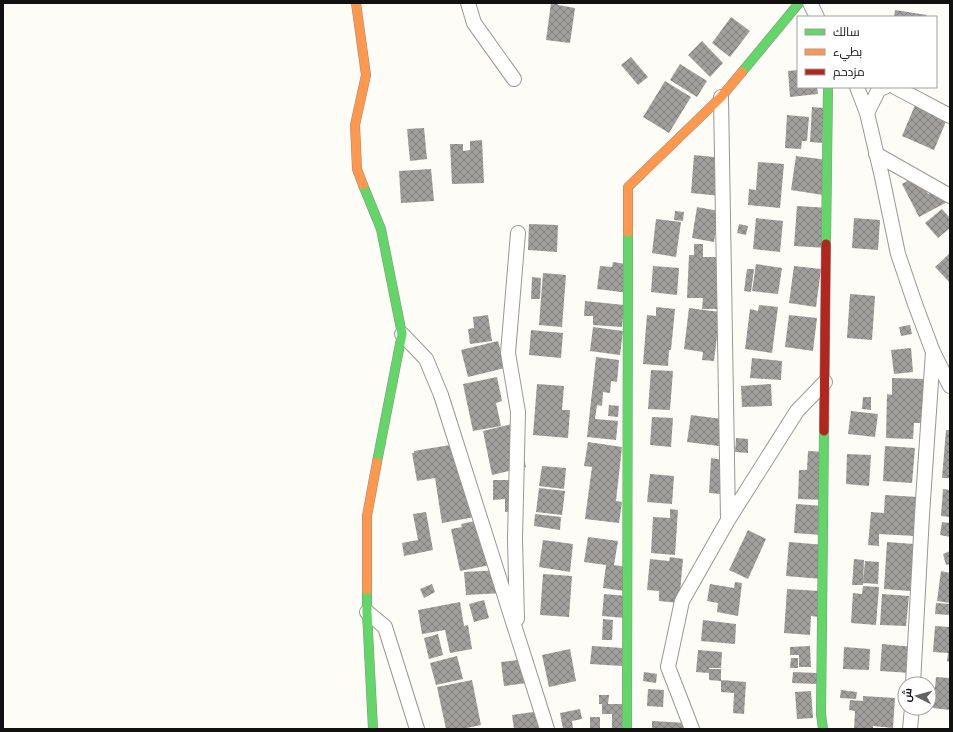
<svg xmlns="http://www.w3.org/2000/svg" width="953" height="732" font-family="'PT Serif',Cairo,serif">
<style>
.building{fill:url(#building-cross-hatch)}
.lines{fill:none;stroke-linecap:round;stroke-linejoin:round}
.street-casing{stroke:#979795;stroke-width:16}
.fast-casing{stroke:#8e8d8b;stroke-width:10}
.slow-casing{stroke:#8e8d8b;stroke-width:10}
.jam-casing{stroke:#8e8d8b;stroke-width:10}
.street{stroke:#fffffe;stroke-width:14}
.fast{stroke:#63d668;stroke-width:9}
.slow{stroke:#ff974d;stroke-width:9}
.jam{stroke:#b3261e;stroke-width:9}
</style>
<defs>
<pattern id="building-cross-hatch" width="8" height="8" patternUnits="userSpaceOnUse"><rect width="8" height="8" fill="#a19f9c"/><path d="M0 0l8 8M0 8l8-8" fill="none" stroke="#82807e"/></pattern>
</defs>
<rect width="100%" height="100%" fill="#fdfcf7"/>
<!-- building -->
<path class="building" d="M551 3H558V5L575 8 570 43 546 40Z
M895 10 927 15 926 17H894Z
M731 17 750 31 730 57 712 43Z
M702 41 723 63 710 77 688 55Z
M631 57 648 77 638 85 621 65Z
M680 64 707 81 697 97 670 80Z
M798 70V87H817L818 94 790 97 788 71Z
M665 81 691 97 669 133 643 117Z
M918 98 950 112 934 150 902 136Z
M812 107 824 108 822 143 810 142Z
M787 115 809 117 807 141H802L801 149 785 148Z
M424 128 427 159 410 161 407 129Z
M482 140 484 183 452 184 450 144H463V151L470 150V141Z
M694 155 724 158 721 196 691 193Z
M796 156 828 160 823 195 791 190Z
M758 162 784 164 780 208 748 205 749 189 756 190Z
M431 169 434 201 401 203 399 171Z
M918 175 928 194 940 188 947 202 919 217 902 184Z
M797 206 829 208 827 248 794 246Z
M697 207 719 211 714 242 692 238Z
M942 209 950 218V228L938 238 925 223Z
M675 211 684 212 683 221 674 220Z
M756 218 783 221 780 252 753 249Z
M854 218 880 220 878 250 852 248Z
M656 219 681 222 676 257 652 253Z
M529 224 558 225 557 252 528 250Z
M739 224 748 226 746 235 737 233Z
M694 244H703V257H727L721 309H702L703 298H687L689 255H694Z
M950 253V283L935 267Z
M613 262 632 265 629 293 597 289 600 266 612 267Z
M756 264 782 268 778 294 752 291Z
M653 266 679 268 677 295 651 292Z
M794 266 821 269 816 307 789 303Z
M747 269H754L751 292 744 291Z
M543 273 566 275 562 327 539 325Z
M532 277 541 278 540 299H531Z
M850 294 875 296 872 340 847 338Z
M585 301 624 305 622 327 593 325V316H584Z
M759 305 778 307 772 353 745 349 750 309 758 311Z
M656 307 675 309 671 350H669L668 366 643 364 647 315 656 316Z
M689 308 720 312 714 361 702 360 703 352 684 349Z
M488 315 492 341 470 344 468 329 474 328 473 317Z
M789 315 817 318 813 351 785 347Z
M910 325 912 334 901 336 899 327Z
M593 327 623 331 620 355 590 351Z
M531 330 563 333 561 358 529 355Z
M498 341 505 368 468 377 461 350Z
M911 348 913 372 894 374 891 350Z
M596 357 619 360 617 382 611 381 610 393 603 392 602 406 597 405 595 419 618 421 616 440 587 437Z
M752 358 782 361 781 380 750 378Z
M651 370 673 371 670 410 648 409Z
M497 377 502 401 496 403 501 426 473 431 463 384Z
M892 378 926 379 925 423H914L913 439 886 438 887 394 892 395Z
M537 384 564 386 562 410H570L568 438 533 435Z
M771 384 772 406 742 407 741 386Z
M863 397H871V410L862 409Z
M609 405 619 406 618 417 608 416Z
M851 411 878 414 875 437 848 434Z
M691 415 722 419 719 446 687 442Z
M652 417 673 418 671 447 650 445Z
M516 423 526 467 492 475 483 431Z
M946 430H950V478H942Z
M736 438 748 439V453L735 452Z
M588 442 622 447 616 501 622 502 619 523 585 519 592 467 584 466Z
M462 443 475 517 442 523 435 478 417 481 412 453H414V451Z
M885 446 915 448 912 483 883 481Z
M808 451 828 452 826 500 798 499 799 470H807Z
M847 454 871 455 869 486 846 484Z
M711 458 724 460 721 494 709 493Z
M542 466 566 468 564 489 539 486Z
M650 474 674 476 672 504 647 502Z
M493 480H515V512H505V499L493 500Z
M539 488 565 491 562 515 536 512Z
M943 489 950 490V517L941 516Z
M885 495 918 497 915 536 879 534V546L868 545 871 512 884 513Z
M796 504 824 506 822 535 794 533Z
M670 509 678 510 675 555 651 553 653 517 670 518Z
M426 512 433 550 404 556 402 543 418 540 413 514Z
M535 514 561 517 560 530 534 526Z
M480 520 490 565 460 571 451 529 462 527 461 524Z
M942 522 950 523V537L940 535Z
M748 530 766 539 748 579 729 570Z
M588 537 618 541 614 565 627 567 624 591 603 588 606 565 584 562Z
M543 540 573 544 570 572 539 567Z
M789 542 825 545 822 579 786 576Z
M887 542 914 544 910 591 884 589Z
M950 551V564L946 565 943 554Z
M670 557 683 559 679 603 659 601V591L647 590 650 559 669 561Z
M854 559 864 560 863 585H852Z
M865 561 879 562 878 584 863 583Z
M501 570 503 593 466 595 464 572Z
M941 571 950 573V603L937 601Z
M543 574 572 576 569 617 540 615Z
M735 582 742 583 738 616 717 612 718 603 707 601 710 584 734 588Z
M432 584 435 592 424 598 420 589Z
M863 586 879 587 876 625 851 623 853 593 862 594Z
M787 589 820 591 819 617 811 616 810 635 784 633Z
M604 594 627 596 625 618 602 616Z
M882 594 909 596 906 626 880 625Z
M484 600 489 618 474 622 469 604Z
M460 602 464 626 468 625 472 649 450 653 445 630 422 634 418 610Z
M936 603 950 604V615L935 614Z
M603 619 613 620 612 640H602Z
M703 620 736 624 735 644 701 641Z
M935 626 950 627V662L947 661 948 653 933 652Z
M438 634 443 655 429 659 424 638Z
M882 644 913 647 911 673 880 671Z
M592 646 623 648 622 666 590 664Z
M810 646 811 667H799V655H790V647Z
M844 647 870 649 869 670 843 669Z
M570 649 576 681 549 687 542 655Z
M698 650 722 652 721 668H709V669H721V681L709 680V673L696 672Z
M457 656 463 679 436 685 430 663Z
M533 658 535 682 504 686 501 662Z
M791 658H798V668H790Z
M644 672 657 674 656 683 643 681Z
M793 672 817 673V684L792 683Z
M936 677 950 678V710L933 708Z
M472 680 481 725 462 729H446L437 687Z
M721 680 746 682 744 714 733 713 734 693 721 692Z
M648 689 664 690 663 707 647 706Z
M841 690 857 692 856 699 840 698Z
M811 691 813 718 797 719 795 692Z
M599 695H609L608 704H626L625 729H612V714H602V704H599Z
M863 696 895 698 893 728 873 726V729H854L855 711 849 710 850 700 863 701Z
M580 709 582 719 572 721 573 729H563L560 713Z
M547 710 549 729H514L512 715Z
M590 717H600V729H590Z
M652 721 687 723 686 729H652Z"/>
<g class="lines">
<defs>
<path id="street" d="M468 3 474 23 514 79
M810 3 817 17
M857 87 867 113 882 177 898 254 915 304 933 352 922 515 913 684
M895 87 950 116
M721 97 728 520
M867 113 879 89 885 87
M876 154 950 196
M402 334 426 359 441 395 547 729
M933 352 950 386
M367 612 385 627 417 729
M517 619 515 539 518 412 508 353 518 233
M692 729 668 667 682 601 728 520 797 411 825 382
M910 729 912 708"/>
<path id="fast" d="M742 72 799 3
M363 185 381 229 402 334 377 462
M826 244 828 87
M367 590V612L373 729
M627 729 628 232
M823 729 821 714 824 431"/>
<path id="slow" d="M356 3 366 75 355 125 357 169 363 185
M628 232V187L721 97 742 72
M367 590V516L377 462"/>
<path id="jam" d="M824 431 826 244"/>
</defs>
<!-- street casing -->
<use href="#street" class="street-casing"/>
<!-- fast casing -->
<use href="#fast" class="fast-casing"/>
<!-- slow casing -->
<use href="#slow" class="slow-casing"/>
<!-- jam casing -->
<use href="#jam" class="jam-casing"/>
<!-- street -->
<use href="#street" class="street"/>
<!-- fast -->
<use href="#fast" class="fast"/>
<!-- slow -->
<use href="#slow" class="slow"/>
<!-- jam -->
<use href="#jam" class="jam"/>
</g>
<!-- border -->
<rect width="953" height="732" fill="none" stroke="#111111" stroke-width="8"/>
<!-- legend -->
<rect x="797" y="16" width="140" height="72" fill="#ffffff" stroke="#a0a0a0"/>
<rect x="805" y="29" width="20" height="6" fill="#63d668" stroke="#a0a0a0"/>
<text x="833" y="36" font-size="12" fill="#111111">سالك</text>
<rect x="805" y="49" width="20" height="6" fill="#ff974d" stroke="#a0a0a0"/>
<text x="833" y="56" font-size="12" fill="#111111">بطيء</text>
<rect x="805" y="69" width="20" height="6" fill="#b3261e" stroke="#a0a0a0"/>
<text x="833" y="76" font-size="12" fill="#111111">مزدحم</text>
<!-- north arrow -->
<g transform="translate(917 696) rotate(276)"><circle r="19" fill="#ffffff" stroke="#a0a0a0"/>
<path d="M0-3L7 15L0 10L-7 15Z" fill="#646362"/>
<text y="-6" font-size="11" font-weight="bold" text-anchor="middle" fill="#111111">ش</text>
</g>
</svg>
